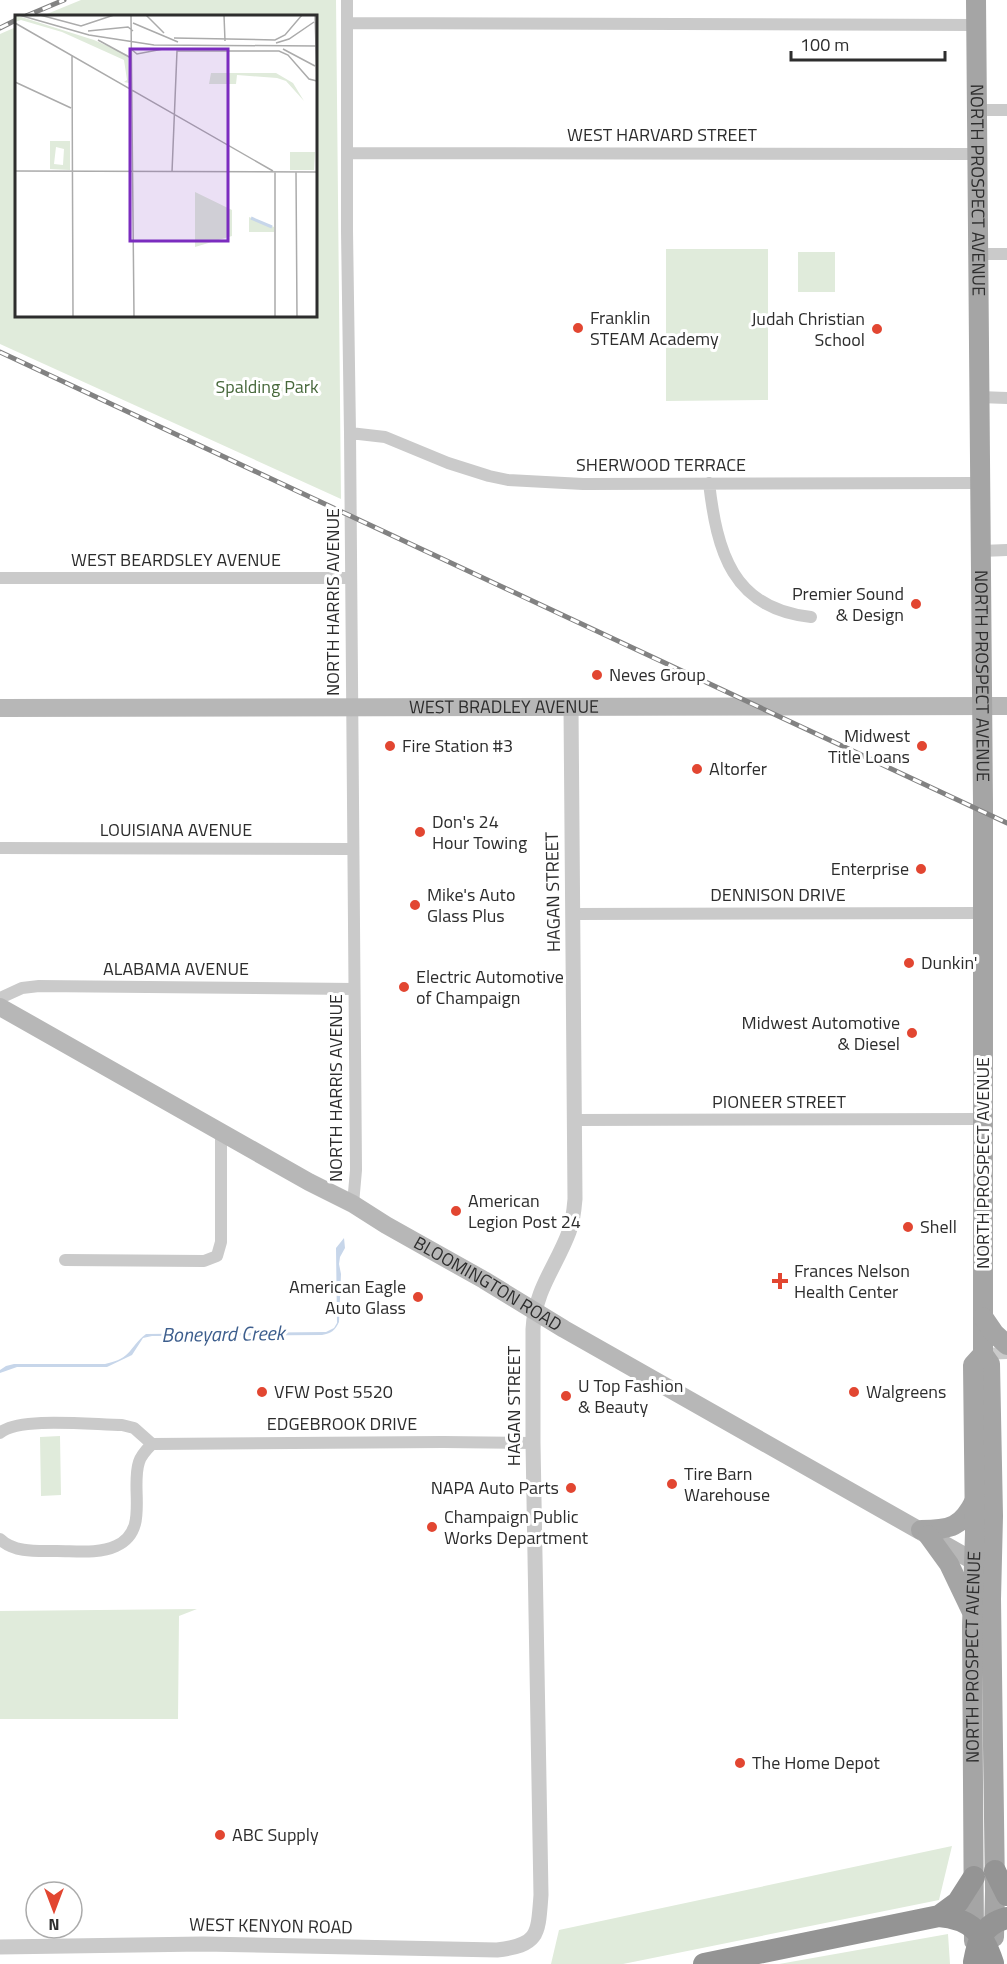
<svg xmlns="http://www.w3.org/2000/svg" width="1007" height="1964" font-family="'Titillium Web',sans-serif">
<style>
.green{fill:#e0ebdb}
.water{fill:#c7d6ea}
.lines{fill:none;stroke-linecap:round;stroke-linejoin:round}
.minor{stroke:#cacaca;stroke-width:12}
.tertiary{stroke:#cacaca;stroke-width:15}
.secondary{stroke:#b7b7b7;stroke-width:18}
.primary{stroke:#a5a5a5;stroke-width:20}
.motorway{stroke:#949494;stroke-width:22}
.rail-casing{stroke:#828282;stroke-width:5}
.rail{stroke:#fff;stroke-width:3;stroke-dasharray:9;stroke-linecap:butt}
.poi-dot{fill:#e24631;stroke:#fff;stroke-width:2}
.labels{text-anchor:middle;stroke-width:6;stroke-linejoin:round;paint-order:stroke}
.street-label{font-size:18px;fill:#2d2d2d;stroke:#fff}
.poi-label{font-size:18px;fill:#2d2d2d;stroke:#fff;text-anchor:start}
.park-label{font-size:18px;fill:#47683b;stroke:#fff}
.water-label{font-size:20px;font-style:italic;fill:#3d5e8d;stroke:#fff}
.inset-river{fill:none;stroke:#c7d6ea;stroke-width:3}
.inset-road{fill:none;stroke:#ababab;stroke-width:1.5}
.view{fill:#7b2cbf;fill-opacity:0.15;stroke:#7b2cbf;stroke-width:3}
.inset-edge{fill:none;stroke:#2d2d2d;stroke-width:3}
</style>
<rect width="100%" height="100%" fill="#fff"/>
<!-- green -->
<path class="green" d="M81 0H336L341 499 0 344V34L16 27V315H315V16H42Z
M666 249H768V400L666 401Z
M798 252H835V292H798Z
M60 1436 61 1495 41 1496 40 1437Z
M197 1609 179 1616 178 1719H0V1611Z
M952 1846 939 1900 623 1964H551L559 1930Z
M948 1934 950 1964H779Z"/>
<!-- water -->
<path class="water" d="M344 1238 345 1248 340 1257 339 1264 341 1274 339 1322C335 1331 331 1333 322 1335L152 1336 143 1338 132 1355 107 1367H17L0 1373V1370L6 1366 14 1364H105C133 1358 128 1348 146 1334L326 1332 334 1328 337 1323 336 1248Z"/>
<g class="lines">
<!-- minor -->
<path class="minor" d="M347 0V231L350 433 356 1170 353 1204
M347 23 976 25
M977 110H1007
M347 153 977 154
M978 254H1007
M979 397 1007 398
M350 433 385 437 448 463 489 476 508 480 583 484 980 483
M709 483C717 551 732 609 811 617
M981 551 1007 550
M0 578H351
M0 848 352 849
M573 914 983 913
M0 998 22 988 39 986 354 989
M575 1120 983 1119
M65 1260 204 1261 217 1256 221 1242V1132
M983 1354 1007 1353
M0 1433C18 1416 95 1425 122 1425L134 1428 152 1444 443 1442 533 1443
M0 1539C14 1553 38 1551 57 1551 76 1551 99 1554 116 1546 150 1531 130 1489 139 1462 141 1455 147 1449 152 1444"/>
<!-- tertiary -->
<path class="tertiary" d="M0 1947 203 1944 497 1950C539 1945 538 1935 541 1895L533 1443V1329C535 1289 556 1267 569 1232 573 1222 574 1211 575 1199L571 707"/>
<!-- secondary -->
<g class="secondary">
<path id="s1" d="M0 708 1007 706"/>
<path id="s2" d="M0 1007 309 1182 353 1204 386 1225 484 1280 564 1329 975 1562"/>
</g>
<!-- primary -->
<g class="primary">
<path id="s3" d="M976 0 983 804V1354L990 1364 993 1516 991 1599 995 1891 994 1937"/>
<path d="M983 1317 994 1333 1007 1345"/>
<path d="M921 1530C950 1530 962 1527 975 1500"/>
<path d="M928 1535 949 1564 971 1610"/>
<path id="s4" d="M974 1941 972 1626 975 1533 973 1365 983 1354"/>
</g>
<!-- motorway -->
<path class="motorway" d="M995 1871 1007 1895
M939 1916 958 1902 974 1877
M974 1962C978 1940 983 1924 1007 1918
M704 1964 939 1916C972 1919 983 1933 993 1963"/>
<defs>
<path id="rail" d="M26 16 64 0
M0 28 16 20
M0 352 1007 823"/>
</defs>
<!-- rail casing -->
<use href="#rail" class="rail-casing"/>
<!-- rail -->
<use href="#rail" class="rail"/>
</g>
<!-- markers -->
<g class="poi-dot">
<circle cx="578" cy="328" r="6"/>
<circle cx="877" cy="329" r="6"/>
<circle cx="916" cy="604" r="6"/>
<circle cx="597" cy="675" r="6"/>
<circle cx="390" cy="746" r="6"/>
<circle cx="922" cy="746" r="6"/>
<circle cx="697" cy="769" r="6"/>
<circle cx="420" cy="832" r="6"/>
<circle cx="921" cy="869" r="6"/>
<circle cx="415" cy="905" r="6"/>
<circle cx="909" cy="963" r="6"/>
<circle cx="404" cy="987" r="6"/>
<circle cx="912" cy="1033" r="6"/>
<circle cx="456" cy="1211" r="6"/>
<circle cx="908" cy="1227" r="6"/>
<path d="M777 1272h6v6h6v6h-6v6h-6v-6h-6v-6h6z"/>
<circle cx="418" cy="1297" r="6"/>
<circle cx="262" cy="1392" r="6"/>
<circle cx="854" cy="1392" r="6"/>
<circle cx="566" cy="1396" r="6"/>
<circle cx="672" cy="1484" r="6"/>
<circle cx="571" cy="1488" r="6"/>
<circle cx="432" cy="1527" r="6"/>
<circle cx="740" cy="1763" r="6"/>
<circle cx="220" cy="1835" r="6"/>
</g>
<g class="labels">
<!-- street labels -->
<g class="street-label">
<text x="662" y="141">WEST HARVARD STREET</text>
<text dy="6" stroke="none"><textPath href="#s3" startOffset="190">NORTH PROSPECT AVENUE</textPath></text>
<text x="661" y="471">SHERWOOD TERRACE</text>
<text x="176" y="566">WEST BEARDSLEY AVENUE</text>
<text transform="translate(333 602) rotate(-90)" y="6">NORTH HARRIS AVENUE</text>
<text dy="6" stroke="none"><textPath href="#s3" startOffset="676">NORTH PROSPECT AVENUE</textPath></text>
<text dy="6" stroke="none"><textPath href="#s1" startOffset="504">WEST BRADLEY AVENUE</textPath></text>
<text x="176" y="836">LOUISIANA AVENUE</text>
<text transform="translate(553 892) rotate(-91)" y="6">HAGAN STREET</text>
<text x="778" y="901">DENNISON DRIVE</text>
<text x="176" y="975">ALABAMA AVENUE</text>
<text transform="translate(336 1088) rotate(-90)" y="6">NORTH HARRIS AVENUE</text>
<text x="779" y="1108">PIONEER STREET</text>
<text transform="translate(983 1163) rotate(-90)" y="6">NORTH PROSPECT AVENUE</text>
<text dy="6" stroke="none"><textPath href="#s2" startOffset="561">BLOOMINGTON ROAD</textPath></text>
<text transform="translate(514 1406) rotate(-90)" y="6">HAGAN STREET</text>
<text x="342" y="1430">EDGEBROOK DRIVE</text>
<text dy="6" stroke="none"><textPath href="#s4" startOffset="284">NORTH PROSPECT AVENUE</textPath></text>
<text transform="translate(271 1926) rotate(1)" y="6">WEST KENYON ROAD</text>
</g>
<!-- poi labels -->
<g class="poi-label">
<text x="590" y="324">Franklin<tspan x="590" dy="21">STEAM Academy</tspan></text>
<text x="865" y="325" text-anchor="end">Judah Christian<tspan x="865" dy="21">School</tspan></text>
<text x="904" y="600" text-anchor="end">Premier Sound<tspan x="904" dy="21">&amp; Design</tspan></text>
<text x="609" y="681">Neves Group</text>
<text x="910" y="742" text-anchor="end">Midwest<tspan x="910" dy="21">Title Loans</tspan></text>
<text x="402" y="752">Fire Station #3</text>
<text x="709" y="775">Altorfer</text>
<text x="432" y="828">Don's 24<tspan x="432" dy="21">Hour Towing</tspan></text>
<text x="909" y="875" text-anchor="end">Enterprise</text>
<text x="427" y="901">Mike's Auto<tspan x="427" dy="21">Glass Plus</tspan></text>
<text x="921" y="969">Dunkin'</text>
<text x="416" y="983">Electric Automotive<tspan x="416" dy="21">of Champaign</tspan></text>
<text x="900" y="1029" text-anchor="end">Midwest Automotive<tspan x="900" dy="21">&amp; Diesel</tspan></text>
<text x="468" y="1207">American<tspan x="468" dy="21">Legion Post 24</tspan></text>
<text x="920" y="1233">Shell</text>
<text x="794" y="1277">Frances Nelson<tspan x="794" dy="21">Health Center</tspan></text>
<text x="406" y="1293" text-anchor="end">American Eagle<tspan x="406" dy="21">Auto Glass</tspan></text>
<text x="578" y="1392">U Top Fashion<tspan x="578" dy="21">&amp; Beauty</tspan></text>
<text x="274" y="1398">VFW Post 5520</text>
<text x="866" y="1398">Walgreens</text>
<text x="684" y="1480">Tire Barn<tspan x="684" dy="21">Warehouse</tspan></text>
<text x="559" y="1494" text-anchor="end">NAPA Auto Parts</text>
<text x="444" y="1523">Champaign Public<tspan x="444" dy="21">Works Department</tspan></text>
<text x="752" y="1769">The Home Depot</text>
<text x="232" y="1841">ABC Supply</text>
</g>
<!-- park labels -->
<g class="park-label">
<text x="267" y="393">Spalding Park</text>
</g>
<!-- water labels -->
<g class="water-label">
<text transform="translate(223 1334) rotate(-1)" y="7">Boneyard Creek</text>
</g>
</g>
<!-- overview -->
<g transform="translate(15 15)">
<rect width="302" height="302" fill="#fff"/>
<path d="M0 0 79 25 113 40 114 68 109 67 112 65 109 45 47 17 6 5 0 7ZM196 58H261L278 68 289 86 271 66 262 63 222 60 221 69H194ZM35 126H55V155L35 154ZM41 132 49 134 48 150 39 149ZM275 137H300L299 155H275ZM180 177 217 195V221L180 232ZM234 202 259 212V217H234Z" fill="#e0ebdb" fill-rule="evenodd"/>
<path class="inset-river" d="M236 203 257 212"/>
<path class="inset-road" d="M4 0 74 20 139 30 302 31M25 0 66 11 99 0M116 0 119 301M131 0 149 18M209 0 210 26M300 0 302 66M0 8 258 156M118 8 163 27M73 16 113 12 118 16M159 23 260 25 270 20 287 0M83 25 116 43M261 28 274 24 299 7M116 34 122 39 148 34M268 34 300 51M57 40 58 301M0 67 56 93M0 156 302 157M157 157 162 36H264L273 40 294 64 302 66M260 157V301M281 157 282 301"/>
<path class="view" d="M115 34H213V226H115Z"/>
<rect width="302" height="302" class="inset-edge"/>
</g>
<!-- north arrow -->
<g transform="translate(54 1910) rotate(180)"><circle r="28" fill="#ffffff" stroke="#ababab" stroke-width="1.5"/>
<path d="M0-4.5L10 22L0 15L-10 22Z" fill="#e24631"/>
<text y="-9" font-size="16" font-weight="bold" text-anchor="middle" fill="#2d2d2d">N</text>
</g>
<!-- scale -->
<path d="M791 51v9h154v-9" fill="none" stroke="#2d2d2d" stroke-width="3"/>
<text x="800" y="51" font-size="18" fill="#2d2d2d" stroke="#ffffff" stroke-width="4.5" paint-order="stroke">100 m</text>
</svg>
